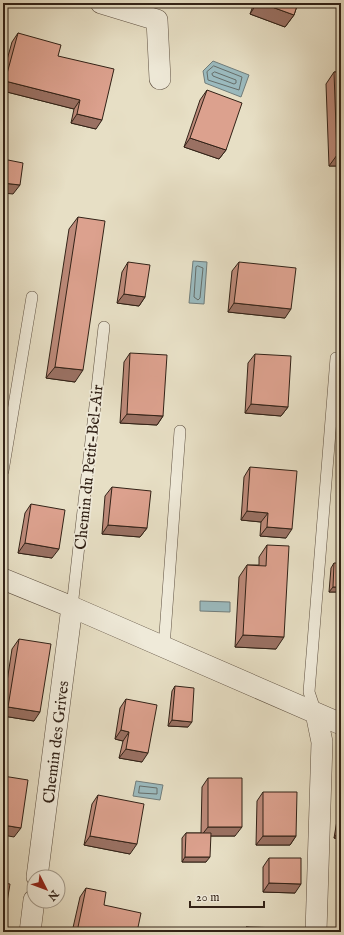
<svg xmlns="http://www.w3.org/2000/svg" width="344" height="935" font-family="'IM FELL English',serif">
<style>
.water{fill:#9bbabe;stroke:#717d7b}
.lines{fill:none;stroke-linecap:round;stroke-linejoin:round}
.shore{stroke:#666e6a;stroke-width:1}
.service-casing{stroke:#5f5142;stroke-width:12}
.minor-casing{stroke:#5f5142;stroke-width:22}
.service{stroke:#efead9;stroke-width:11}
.minor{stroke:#efead9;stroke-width:21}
.wall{fill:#bd8a7a;stroke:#322217}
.shaded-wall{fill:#9a7163;stroke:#322217}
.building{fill:#dca18e;stroke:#322217}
.labels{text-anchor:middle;stroke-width:3.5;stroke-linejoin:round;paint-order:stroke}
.street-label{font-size:16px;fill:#322217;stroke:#efead9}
</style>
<rect width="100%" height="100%" fill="#e7dfc5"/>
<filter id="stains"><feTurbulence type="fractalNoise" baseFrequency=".005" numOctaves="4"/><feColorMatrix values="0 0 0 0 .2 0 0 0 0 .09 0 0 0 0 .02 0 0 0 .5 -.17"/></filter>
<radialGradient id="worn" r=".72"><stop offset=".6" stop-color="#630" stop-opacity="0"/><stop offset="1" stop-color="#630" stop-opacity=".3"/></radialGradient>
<!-- water -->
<path class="water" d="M213 61 249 75 241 97 205 83 203 71Z
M193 261 207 262 204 304 189 303Z
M200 601 230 602V612L200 611Z
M136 781 163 785 160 800 133 796Z"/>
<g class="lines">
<!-- shore -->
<path class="shore" d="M214 66 242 77 239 90 208 80 207 72Z
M215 72 236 80V83L234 84 213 76 212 74Z
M198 266 203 268 200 298 198 300 194 297 196 267Z
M140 786 157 788V794L139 793Z"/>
<defs>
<path id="service" d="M3 471 32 297
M72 607 104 327
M164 647 180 431
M316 713 309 692 336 358"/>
<path id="minor" d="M101 3 157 20 160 79
M3 579 72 607 341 724
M37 877 72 607
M30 932 34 900
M316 932 322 742 316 713"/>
</defs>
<!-- service casing -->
<use href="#service" class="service-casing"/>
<!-- minor casing -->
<use href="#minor" class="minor-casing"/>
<!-- service -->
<use href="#service" class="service"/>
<!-- minor -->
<use href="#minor" class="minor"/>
</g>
<!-- wall -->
<path class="wall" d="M254 3H298L294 15 285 27 250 14Z
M18 33 58 56 96 129 71 123 74 109 3 91V74L12 42Z
M334 72H341V166H329L326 84Z
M207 90 226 150 219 159 184 147 200 100Z
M78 217 75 382 46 378 69 229Z
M128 262 145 297 139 306 117 303 122 272Z
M239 262 285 318 228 312 232 271Z
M130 353 163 416 157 425 120 423 124 362Z
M255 354 288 407 281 416 245 413 248 363Z
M250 467 286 538 260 536 261 522 241 520 244 477Z
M112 487 147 528 140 537 102 534 105 496Z
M31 504 52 558 18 553 25 513Z
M267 545 276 649 235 647 239 577 247 565H259V557Z
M334 563 341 592H329L331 568Z
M19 639 34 721 3 716V708L12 649Z
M175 686 188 727 168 726 172 691Z
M126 699 142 762 119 758 123 741 115 739 120 708Z
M208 778 235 836H210L206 862H182V838L186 833H201L202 787Z
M263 792 296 836 290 845H256L257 801Z
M98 795 130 854 84 845 92 804Z
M341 797V839L334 838Z
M269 858 295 893 263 892V867Z
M86 888 104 905 137 932H72L80 897Z
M246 927 283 932H243Z"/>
<!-- shaded-wall -->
<path class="shaded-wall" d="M257 3H261L294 15 285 27 250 14Z
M5 81 80 100 74 109 3 91V84Z
M77 114 102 120 96 129 71 123Z
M190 138 226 150 219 159 184 147Z
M341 154V166H329L337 155Z
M3 183 20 185 13 194 3 193Z
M124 294 145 297 139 306 117 303Z
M234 303 291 309 285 318 228 312Z
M55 367 83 370 75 382 46 378Z
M251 404 288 407 281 416 245 413Z
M127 414 163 416 157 425 120 423Z
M247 511 268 513 261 522 241 520Z
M108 525 147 528 140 537 102 534Z
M267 527 292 529 286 538 260 536Z
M25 543 59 549 52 558 18 553Z
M333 587H341V592H329Z
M243 635 284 637 276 649 235 647Z
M8 707 40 712 34 721 3 716V714Z
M172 720 192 722 188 727 168 726Z
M121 730 129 732 123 741 115 739Z
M126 749 148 753 142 762 119 758Z
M3 825 21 828 14 837 3 835Z
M208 827H242L235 836H201Z
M341 828V839L334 838Z
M90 836 137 844 130 854 84 845Z
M263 836H296L290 845H256Z
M185 857H210L206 862H182Z
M269 883 301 884 295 893 263 892Z"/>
<!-- building -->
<path class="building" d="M261 3H298L294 15Z
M18 33 61 45 58 56 114 69 102 120 77 114 80 100 5 81Z
M334 72H341V154L337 155Z
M207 90 242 103 226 150 190 138Z
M3 159 23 163 20 185 3 183Z
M78 217 105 221 83 370 55 367Z
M128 262 150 265 145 297 124 294Z
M239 262 296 268 291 309 234 303Z
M130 353 167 355 163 416 127 414Z
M255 354 291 356 288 407 251 404Z
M250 467 297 471 292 529 267 527 268 513 247 511Z
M112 487 151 491 147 528 108 525Z
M31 504 65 510 59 549 25 543Z
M267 545 289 546 284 637 243 635 247 565 266 566Z
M334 563H341V587H333Z
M19 639 51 644 40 712 8 707Z
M175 686 194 688 192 722 172 720Z
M126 699 157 705 148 753 126 749 129 732 121 730Z
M3 776 28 780 21 828 3 825Z
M208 778H242V827H208Z
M263 792H297L296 836H263Z
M98 795 144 804 137 844 90 836Z
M186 833H211L210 857H185Z
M269 858H301V884L269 883Z
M3 883 10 884 4 920H3Z
M86 888 106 892 104 905 141 913 137 932H77Z
M246 927 284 928 283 932H246Z"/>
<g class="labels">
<!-- street labels -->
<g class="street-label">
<text transform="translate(88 467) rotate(-84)" y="6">Chemin du Petit-Bel-Air</text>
<text transform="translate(55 742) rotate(-83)" y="6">Chemin des Grives</text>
</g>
</g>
<!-- margin -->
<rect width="344" height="935" fill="none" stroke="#e7dfc5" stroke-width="16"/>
<rect x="4" y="4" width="336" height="927" fill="none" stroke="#322217" stroke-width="2"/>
<rect x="8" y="8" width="328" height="919" fill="none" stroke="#322217"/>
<!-- north arrow -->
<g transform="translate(46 889) rotate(132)"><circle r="19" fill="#efead9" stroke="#a39a8b"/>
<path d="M0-3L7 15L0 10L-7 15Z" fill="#8f2418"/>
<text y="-6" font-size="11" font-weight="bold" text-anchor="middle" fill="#322217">N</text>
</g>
<!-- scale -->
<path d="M190 901v6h74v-6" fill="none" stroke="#322217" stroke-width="2"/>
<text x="196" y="901" font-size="12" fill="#322217" stroke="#efead9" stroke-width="3" paint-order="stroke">20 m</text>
<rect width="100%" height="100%" filter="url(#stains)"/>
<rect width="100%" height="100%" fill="url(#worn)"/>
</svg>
